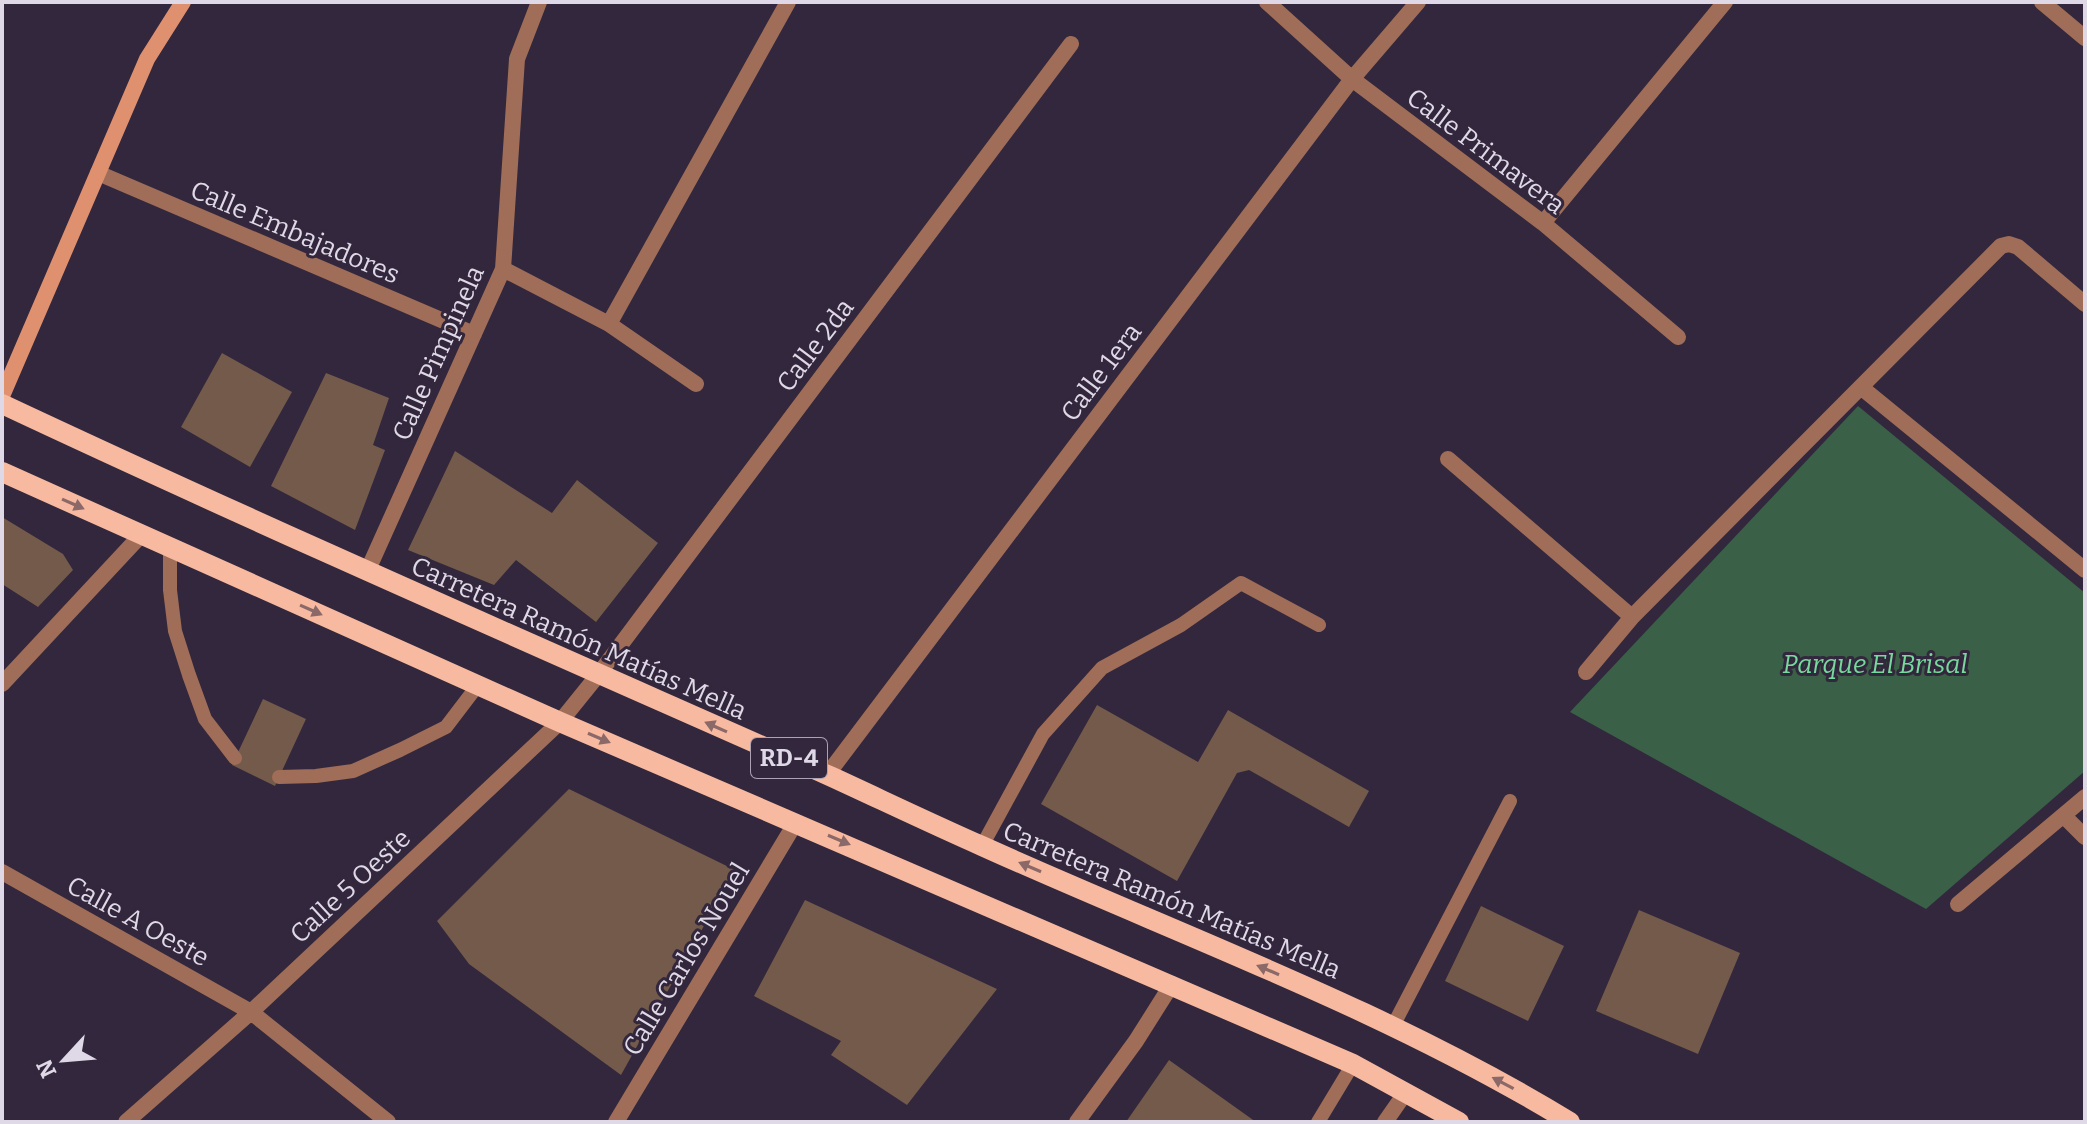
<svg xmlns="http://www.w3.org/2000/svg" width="2087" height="1124" font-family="Bitter,serif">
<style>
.green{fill:#3a6048}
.building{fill:#735a4a}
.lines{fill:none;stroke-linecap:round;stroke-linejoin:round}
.lane{stroke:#9f6d58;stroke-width:14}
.street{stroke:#9f6d58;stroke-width:16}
.secondary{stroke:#df906f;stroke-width:16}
.primary{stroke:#f7b99f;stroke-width:20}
.oneway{fill:#8b6969}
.labels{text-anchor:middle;stroke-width:6;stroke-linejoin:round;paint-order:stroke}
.shield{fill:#32273c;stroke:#aba3b3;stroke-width:2}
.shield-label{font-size:24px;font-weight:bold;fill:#dfd8e6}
.street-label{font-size:26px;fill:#dfd8e6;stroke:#32273c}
.park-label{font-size:26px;font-style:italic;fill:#77d99d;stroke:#32273c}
</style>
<rect width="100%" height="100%" fill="#32273c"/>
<!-- green -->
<path class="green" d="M1858 406 2085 593V771L1926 909 1570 712Z"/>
<!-- building -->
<path class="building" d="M222 353 292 392 250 467 181 427Z
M326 373 389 398 373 445 385 450 355 530 271 486Z
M455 451 552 513 577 480 658 543 596 622 516 560 494 585 408 550Z
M2 517 63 554 73 570 38 607 2 584Z
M263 699 306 719 275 786 232 765Z
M1097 705 1198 762 1228 710 1369 791 1349 827 1249 770 1237 773 1177 881 1041 804Z
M569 789 735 870 621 1075 469 964 437 921Z
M805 900 997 989 907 1105 831 1055 841 1041 754 996Z
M1481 906 1564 946 1528 1021 1445 981Z
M1639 910 1740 953 1698 1054 1596 1011Z
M1169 1060 1256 1122H1126Z"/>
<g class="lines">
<!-- lane -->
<path class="lane" d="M170 547V590L175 631 189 675 205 719 235 758
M279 777 316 776 353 771 400 750 446 727 478 685
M982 846 1043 734 1102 668 1181 625 1241 583 1319 625
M1393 1026 1510 801
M1318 1122 1353 1064"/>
<!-- street -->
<path class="street" d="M1267 2 1352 79 1543 223 1678 337
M2042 2 2085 38
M98 173 474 334
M1543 223 1725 2
M503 269 609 324 696 384
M609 324 788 2
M1862 388 2085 570
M1448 459 1632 617
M367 572 503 269 517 59 539 2
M1586 672 1632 617 2001 246 2009 244 2018 247 2085 304
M2 684 142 534
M827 775 1352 79 1418 2
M2064 816 2085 837
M2 872 251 1012 388 1122
M1958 904 2085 797
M126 1122 251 1012 560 722 598 675 1071 44
M616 1122 796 822
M1077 1122 1136 1041 1172 984
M1385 1122 1406 1092"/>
<!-- secondary -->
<path class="secondary" d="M2 396 147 59 183 2"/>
<!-- primary -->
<path class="primary" d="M2 404C277 533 555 654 832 777 882 800 932 824 982 846 1179 935 1385 1009 1570 1122
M2 472 560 722 1353 1064 1459 1122"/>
</g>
<!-- one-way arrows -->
<defs><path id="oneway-solid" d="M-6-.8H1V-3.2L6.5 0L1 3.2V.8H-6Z" transform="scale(2)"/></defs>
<g class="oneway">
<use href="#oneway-solid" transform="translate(73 504) rotate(24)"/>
<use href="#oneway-solid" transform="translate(311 610) rotate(24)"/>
<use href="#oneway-solid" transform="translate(716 727) rotate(-156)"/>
<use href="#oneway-solid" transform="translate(599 738) rotate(23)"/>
<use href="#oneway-solid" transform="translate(839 840) rotate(23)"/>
<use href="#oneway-solid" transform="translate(1030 867) rotate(-157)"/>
<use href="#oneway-solid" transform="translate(1268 970) rotate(-157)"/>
<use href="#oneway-solid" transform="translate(1503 1083) rotate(-152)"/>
</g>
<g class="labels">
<!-- shield labels -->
<rect class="shield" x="751" y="738" width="76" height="40" rx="6"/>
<g class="shield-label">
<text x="789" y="766">RD-4</text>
</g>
<!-- street labels -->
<g class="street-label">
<text transform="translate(1486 151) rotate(37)" y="9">Calle Primavera</text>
<text transform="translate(295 232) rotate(23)" y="9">Calle Embajadores</text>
<text transform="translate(815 345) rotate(-53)" y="9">Calle 2da</text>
<text transform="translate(438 353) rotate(-66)" y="9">Calle Pimpinela</text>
<text transform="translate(1101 372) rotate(-53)" y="9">Calle 1era</text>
<text transform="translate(579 638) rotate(24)" y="9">Carretera Ramón Matías Mella</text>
<text transform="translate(350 886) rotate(-43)" y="9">Calle 5 Oeste</text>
<text transform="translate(1172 900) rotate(23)" y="9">Carretera Ramón Matías Mella</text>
<text transform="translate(138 921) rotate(29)" y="9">Calle A Oeste</text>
<text transform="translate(686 959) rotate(-59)" y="9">Calle Carlos Nouel</text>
</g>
<!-- park labels -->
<g class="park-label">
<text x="1875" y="673">Parque El Brisal</text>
</g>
</g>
<!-- border -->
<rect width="2087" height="1124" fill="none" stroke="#dfd8e6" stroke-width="8"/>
<!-- north arrow -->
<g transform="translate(64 1060) rotate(244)" stroke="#32273c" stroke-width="6" paint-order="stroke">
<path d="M0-6L14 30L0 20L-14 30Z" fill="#dfd8e6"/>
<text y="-12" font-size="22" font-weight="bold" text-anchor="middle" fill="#dfd8e6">N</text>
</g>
</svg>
